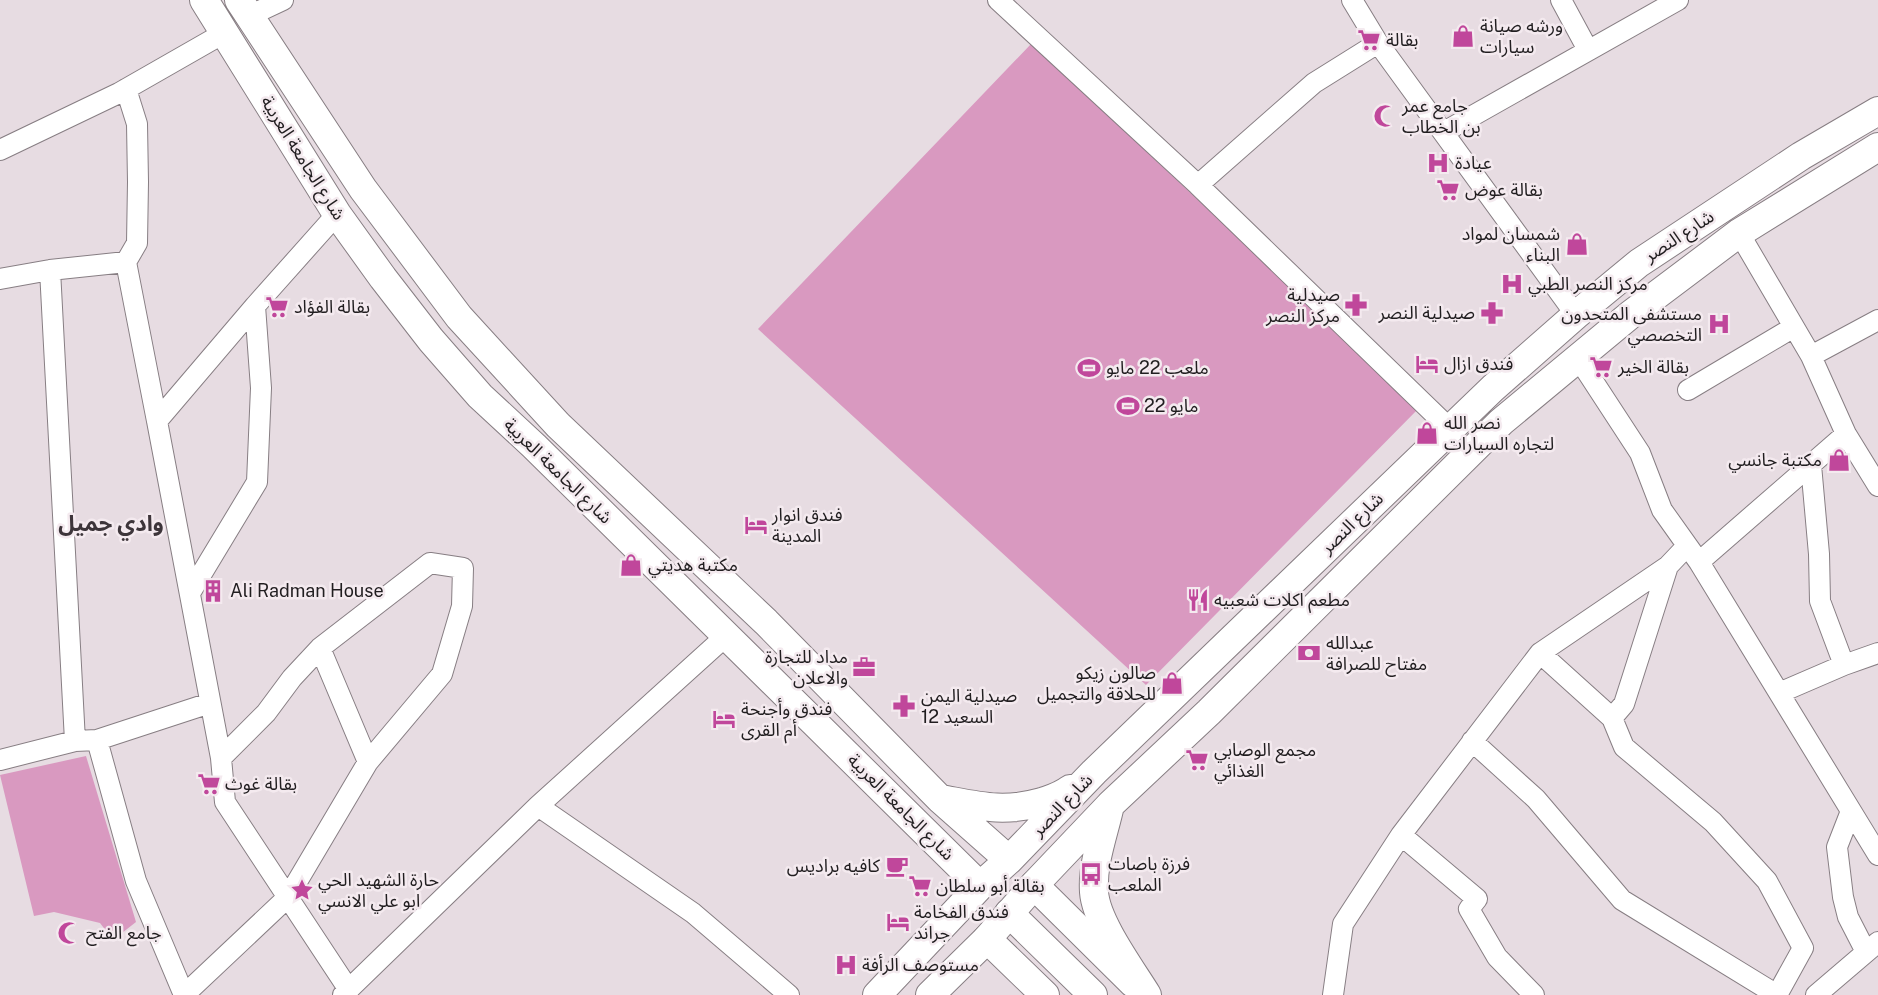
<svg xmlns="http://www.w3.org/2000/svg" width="1878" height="995" font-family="'Public Sans','Noto Sans Arabic',sans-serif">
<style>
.green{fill:#d999c0}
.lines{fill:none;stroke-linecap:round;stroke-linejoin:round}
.street-casing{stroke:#877e83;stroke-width:22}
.secondary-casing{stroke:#877e83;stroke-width:30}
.primary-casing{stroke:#877e83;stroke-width:30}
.street{stroke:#fff;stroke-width:20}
.secondary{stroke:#fff;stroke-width:28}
.primary{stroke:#fff;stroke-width:28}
.labels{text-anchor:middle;stroke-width:5;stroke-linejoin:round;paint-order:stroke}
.poi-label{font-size:18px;fill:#211e20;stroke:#f4eaef;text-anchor:start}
.street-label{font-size:18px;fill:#211e20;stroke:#f4eaef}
.district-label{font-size:22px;font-weight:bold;fill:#3d353a;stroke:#f4eaef}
</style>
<rect width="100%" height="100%" fill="#e7dce2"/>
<!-- green -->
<path class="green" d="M1031 44 1420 407 1146 685 758 329Z
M86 756 136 922 113 940 100 923 54 912 34 916 0 775Z"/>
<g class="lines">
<defs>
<path id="street" d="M998 0 1198 185 1450 429
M1352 0 1378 43 1576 315
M1561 0 1588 50
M249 16 283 0
M126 89 137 124 138 182 137 243 126 262
M1444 132 1678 0
M0 150 119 93 224 33
M1198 185 1314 83 1378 43
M337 214 255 306 157 421 221 758 225 802 349 990
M1739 233 1811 356 1846 434 1878 486
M0 279 50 270
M1811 356 1878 320
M1578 358 1640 453 1662 510 1699 562 1846 434
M1688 390 1794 327
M1699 562 1878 855
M190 593 257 482 261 388 255 306
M320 648 368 762
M1540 653 1612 718 1624 747 1713 822 1767 881 1803 948 1777 995
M1844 665 1878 653
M1779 693 1844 665 1820 601 1819 554 1811 465
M1612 718 1624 704 1668 566
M97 740 136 881 184 995 288 897 368 762 442 674 462 606 463 568 430 563 320 648 292 678 266 713 221 758
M75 741 50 270 126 262 157 421
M1472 741 1536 799 1622 900 1777 995
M0 760 75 741 97 740 210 703
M538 806 693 913 789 995
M1851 811 1837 847 1843 897 1848 917 1866 952
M1401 835 1477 899 1469 909 1497 957 1534 995
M343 995 538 806 727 635
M1333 995 1343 924 1401 835 1540 653 1668 566 1687 546
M1816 995 1878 942"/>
<path id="secondary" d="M1034 885 1133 983
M1009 913 1093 995
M987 939 1045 995"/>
<path id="primary" d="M204 0 337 214 383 278 431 340 480 396 534 446 980 886
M239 0 363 189 459 317 558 425 766 622 940 799 1009 860
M941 799C979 806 1003 813 1042 802 1053 798 1061 796 1070 789
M1110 805C1104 833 1092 863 1094 892 1096 922 1131 969 1147 995
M877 995 980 886 1009 860 1094 772 1493 388 1576 315 1639 263 1801 156 1878 111
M930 995 987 939 1034 885 1111 804 1209 712 1501 422 1630 315 1739 233 1878 147"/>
</defs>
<!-- street casing -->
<use href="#street" class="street-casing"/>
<!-- secondary casing -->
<use href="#secondary" class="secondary-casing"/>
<!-- primary casing -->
<use href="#primary" class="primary-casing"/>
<!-- street -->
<use href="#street" class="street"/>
<!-- secondary -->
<use href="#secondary" class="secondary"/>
<!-- primary -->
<use href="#primary" class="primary"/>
</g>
<!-- icons -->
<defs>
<symbol id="shop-bare" viewBox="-9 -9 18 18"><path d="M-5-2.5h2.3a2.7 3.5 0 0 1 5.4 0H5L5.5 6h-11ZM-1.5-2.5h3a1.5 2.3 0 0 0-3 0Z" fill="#c0479b" stroke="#f4eaef" stroke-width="2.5" paint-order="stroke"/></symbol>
<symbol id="supermarket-bare" viewBox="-9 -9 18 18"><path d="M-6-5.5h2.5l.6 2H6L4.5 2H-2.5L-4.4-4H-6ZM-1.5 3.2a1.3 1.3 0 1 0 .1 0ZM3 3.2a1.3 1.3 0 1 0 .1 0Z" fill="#c0479b" stroke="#f4eaef" stroke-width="2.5" paint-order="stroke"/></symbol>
<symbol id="mosque-bare" viewBox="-9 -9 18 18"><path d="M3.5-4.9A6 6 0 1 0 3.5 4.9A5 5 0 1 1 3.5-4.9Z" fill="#c0479b" stroke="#f4eaef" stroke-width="2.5" paint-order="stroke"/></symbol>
<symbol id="hospital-bare" viewBox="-9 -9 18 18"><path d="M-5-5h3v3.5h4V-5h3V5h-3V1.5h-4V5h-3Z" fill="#c0479b" stroke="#f4eaef" stroke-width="2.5" paint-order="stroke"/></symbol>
<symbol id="pharmacy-bare" viewBox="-9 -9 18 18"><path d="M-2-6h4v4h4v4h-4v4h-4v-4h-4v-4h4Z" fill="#c0479b" stroke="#f4eaef" stroke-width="2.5" paint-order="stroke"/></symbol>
<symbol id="hotel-bare" viewBox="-9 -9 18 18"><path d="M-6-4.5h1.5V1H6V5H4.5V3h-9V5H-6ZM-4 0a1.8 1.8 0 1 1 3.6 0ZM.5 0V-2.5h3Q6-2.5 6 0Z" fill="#c0479b" stroke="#f4eaef" stroke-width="2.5" paint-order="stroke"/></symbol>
<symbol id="stadium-bare" viewBox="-9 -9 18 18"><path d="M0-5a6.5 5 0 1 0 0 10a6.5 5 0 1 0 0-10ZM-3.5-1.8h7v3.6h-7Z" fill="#c0479b" stroke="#f4eaef" stroke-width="2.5" paint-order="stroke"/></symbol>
<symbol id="building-bare" viewBox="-9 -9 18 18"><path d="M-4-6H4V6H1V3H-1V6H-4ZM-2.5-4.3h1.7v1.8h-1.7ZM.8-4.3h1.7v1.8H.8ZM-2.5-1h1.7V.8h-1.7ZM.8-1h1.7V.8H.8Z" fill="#c0479b" stroke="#f4eaef" stroke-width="2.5" paint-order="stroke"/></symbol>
<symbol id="restaurant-bare" viewBox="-9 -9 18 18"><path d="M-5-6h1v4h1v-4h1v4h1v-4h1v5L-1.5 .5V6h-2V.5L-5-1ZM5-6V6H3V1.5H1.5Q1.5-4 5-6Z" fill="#c0479b" stroke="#f4eaef" stroke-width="2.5" paint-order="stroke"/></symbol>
<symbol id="bank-bare" viewBox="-9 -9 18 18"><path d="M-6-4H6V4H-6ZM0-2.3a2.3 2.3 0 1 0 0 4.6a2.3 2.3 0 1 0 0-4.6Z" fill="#c0479b" stroke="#f4eaef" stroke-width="2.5" paint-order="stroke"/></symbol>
<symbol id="office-bare" viewBox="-9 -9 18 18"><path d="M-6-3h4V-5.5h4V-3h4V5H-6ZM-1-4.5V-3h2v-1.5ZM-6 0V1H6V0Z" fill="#c0479b" stroke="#f4eaef" stroke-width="2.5" paint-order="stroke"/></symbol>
<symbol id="cafe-bare" viewBox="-9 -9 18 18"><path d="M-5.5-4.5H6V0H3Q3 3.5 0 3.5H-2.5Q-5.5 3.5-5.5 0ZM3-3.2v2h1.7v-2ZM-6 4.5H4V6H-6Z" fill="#c0479b" stroke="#f4eaef" stroke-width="2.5" paint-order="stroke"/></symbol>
<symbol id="bus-bare" viewBox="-9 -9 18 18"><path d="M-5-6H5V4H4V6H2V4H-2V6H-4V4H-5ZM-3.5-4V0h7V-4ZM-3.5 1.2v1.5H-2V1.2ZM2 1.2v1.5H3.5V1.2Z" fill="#c0479b" stroke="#f4eaef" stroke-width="2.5" paint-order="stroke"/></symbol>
<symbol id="sight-bare" viewBox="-9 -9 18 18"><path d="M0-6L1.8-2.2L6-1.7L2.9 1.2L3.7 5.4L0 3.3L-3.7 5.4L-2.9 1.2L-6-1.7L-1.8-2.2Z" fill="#c0479b" stroke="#f4eaef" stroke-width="2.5" paint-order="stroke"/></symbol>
</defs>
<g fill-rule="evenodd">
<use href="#shop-bare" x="1447" y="20" width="32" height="32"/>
<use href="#supermarket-bare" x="1353" y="24" width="32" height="32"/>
<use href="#mosque-bare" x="1369" y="100" width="32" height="32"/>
<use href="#hospital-bare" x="1422" y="147" width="32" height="32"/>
<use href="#supermarket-bare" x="1432" y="174" width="32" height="32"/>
<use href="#shop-bare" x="1561" y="228" width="32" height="32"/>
<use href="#hospital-bare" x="1496" y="268" width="32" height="32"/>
<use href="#pharmacy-bare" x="1340" y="289" width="32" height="32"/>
<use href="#supermarket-bare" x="261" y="291" width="32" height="32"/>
<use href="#pharmacy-bare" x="1476" y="297" width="32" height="32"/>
<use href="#hospital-bare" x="1703" y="308" width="32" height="32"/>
<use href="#hotel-bare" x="1411" y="348" width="32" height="32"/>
<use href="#supermarket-bare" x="1585" y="351" width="32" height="32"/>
<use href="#stadium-bare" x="1073" y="352" width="32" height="32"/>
<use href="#stadium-bare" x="1112" y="390" width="32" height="32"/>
<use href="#shop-bare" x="1411" y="417" width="32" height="32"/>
<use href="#shop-bare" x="1823" y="444" width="32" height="32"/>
<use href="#hotel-bare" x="740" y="509" width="32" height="32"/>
<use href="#shop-bare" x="615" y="549" width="32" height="32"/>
<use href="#building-bare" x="197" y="575" width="32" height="32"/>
<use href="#restaurant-bare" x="1182" y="584" width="32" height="32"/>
<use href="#bank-bare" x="1293" y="637" width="32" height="32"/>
<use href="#office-bare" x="848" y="651" width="32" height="32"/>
<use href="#shop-bare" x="1156" y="667" width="32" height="32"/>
<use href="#pharmacy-bare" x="888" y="690" width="32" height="32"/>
<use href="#hotel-bare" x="708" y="703" width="32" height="32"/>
<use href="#supermarket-bare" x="1181" y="744" width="32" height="32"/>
<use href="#supermarket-bare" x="193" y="768" width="32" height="32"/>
<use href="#cafe-bare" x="881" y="850" width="32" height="32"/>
<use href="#bus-bare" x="1075" y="858" width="32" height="32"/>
<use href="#supermarket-bare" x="904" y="870" width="32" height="32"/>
<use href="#sight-bare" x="286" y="874" width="32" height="32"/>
<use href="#hotel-bare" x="882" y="906" width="32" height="32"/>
<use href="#mosque-bare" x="53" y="917" width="32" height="32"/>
<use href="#hospital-bare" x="830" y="949" width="32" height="32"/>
</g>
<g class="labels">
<!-- poi labels -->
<g class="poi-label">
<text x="1480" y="32">ورشه صيانة<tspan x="1480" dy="21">سيارات</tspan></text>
<text x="1386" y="46">بقالة</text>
<text x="1402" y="112">جامع عمر<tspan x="1402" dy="21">بن الخطاب</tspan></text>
<text x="1455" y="169">عيادة</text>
<text x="1465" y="196">بقالة عوض</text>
<text x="1560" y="240" text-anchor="end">شمسان لمواد<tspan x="1560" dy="21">البناء</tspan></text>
<text x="1528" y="290">مركز النصر الطبي</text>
<text x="1340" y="301" text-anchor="end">صيدلية<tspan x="1340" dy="21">مركز النصر</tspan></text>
<text x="294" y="313">بقالة الفؤاد</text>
<text x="1475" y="319" text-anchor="end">صيدلية النصر</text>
<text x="1702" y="320" text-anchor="end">مستشفى المتحدون<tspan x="1702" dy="21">التخصصي</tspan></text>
<text x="1444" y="370">فندق ازال</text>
<text x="1618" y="373">بقالة الخير</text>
<text x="1106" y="374">ملعب 22 مايو</text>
<text x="1144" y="412">22 مايو</text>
<text x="1444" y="429">نصر الله<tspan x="1444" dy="21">لتجاره السيارات</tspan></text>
<text x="1822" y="466" text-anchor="end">مكتبة جانسي</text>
<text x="772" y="521">فندق انوار<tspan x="772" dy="21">المدينة</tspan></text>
<text x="648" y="571">مكتبة هديتي</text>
<text x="230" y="597">Ali Radman House</text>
<text x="1214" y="606">مطعم اكلات شعبيه</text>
<text x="1326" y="649">عبدالله<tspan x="1326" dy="21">مفتاح للصرافة</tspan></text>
<text x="848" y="663" text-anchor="end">مداد للتجارة<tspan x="848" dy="21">والاعلان</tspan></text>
<text x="1156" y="679" text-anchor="end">صالون زيكو<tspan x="1156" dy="21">للحلاقة والتجميل</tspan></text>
<text x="921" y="702">صيدلية اليمن<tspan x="921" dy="21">السعيد 12</tspan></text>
<text x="741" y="715">فندق وأجنحة<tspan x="741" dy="21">أم القرى</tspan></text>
<text x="1214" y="756">مجمع الوصابي<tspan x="1214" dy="21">الغذائي</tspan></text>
<text x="225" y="790">بقالة غوث</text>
<text x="1108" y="870">فرزة باصات<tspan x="1108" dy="21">الملعب</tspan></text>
<text x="880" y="872" text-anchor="end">كافيه براديس</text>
<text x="318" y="886">حارة الشهيد الحي<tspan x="318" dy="21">ابو علي الانسي</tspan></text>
<text x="936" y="892">بقالة أبو سلطان</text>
<text x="914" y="918">فندق الفخامة<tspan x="914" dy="21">جراند</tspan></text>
<text x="86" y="939">جامع الفتح</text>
<text x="862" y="971">مستوصف الرأفة</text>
</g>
<!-- street labels -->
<g class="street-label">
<text transform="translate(303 158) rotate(58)" y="6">شارع الجامعة العربية</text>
<text transform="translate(1679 236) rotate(-33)" y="6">شارع النصر</text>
<text transform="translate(558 471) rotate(44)" y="6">شارع الجامعة العربية</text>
<text transform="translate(1352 523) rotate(-44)" y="6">شارع النصر</text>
<text transform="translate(1062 805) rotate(-46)" y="6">شارع النصر</text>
<text transform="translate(901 807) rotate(45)" y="6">شارع الجامعة العربية</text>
</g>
<!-- district labels -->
<g class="district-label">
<text x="111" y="531">وادي جميل</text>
</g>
</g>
</svg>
